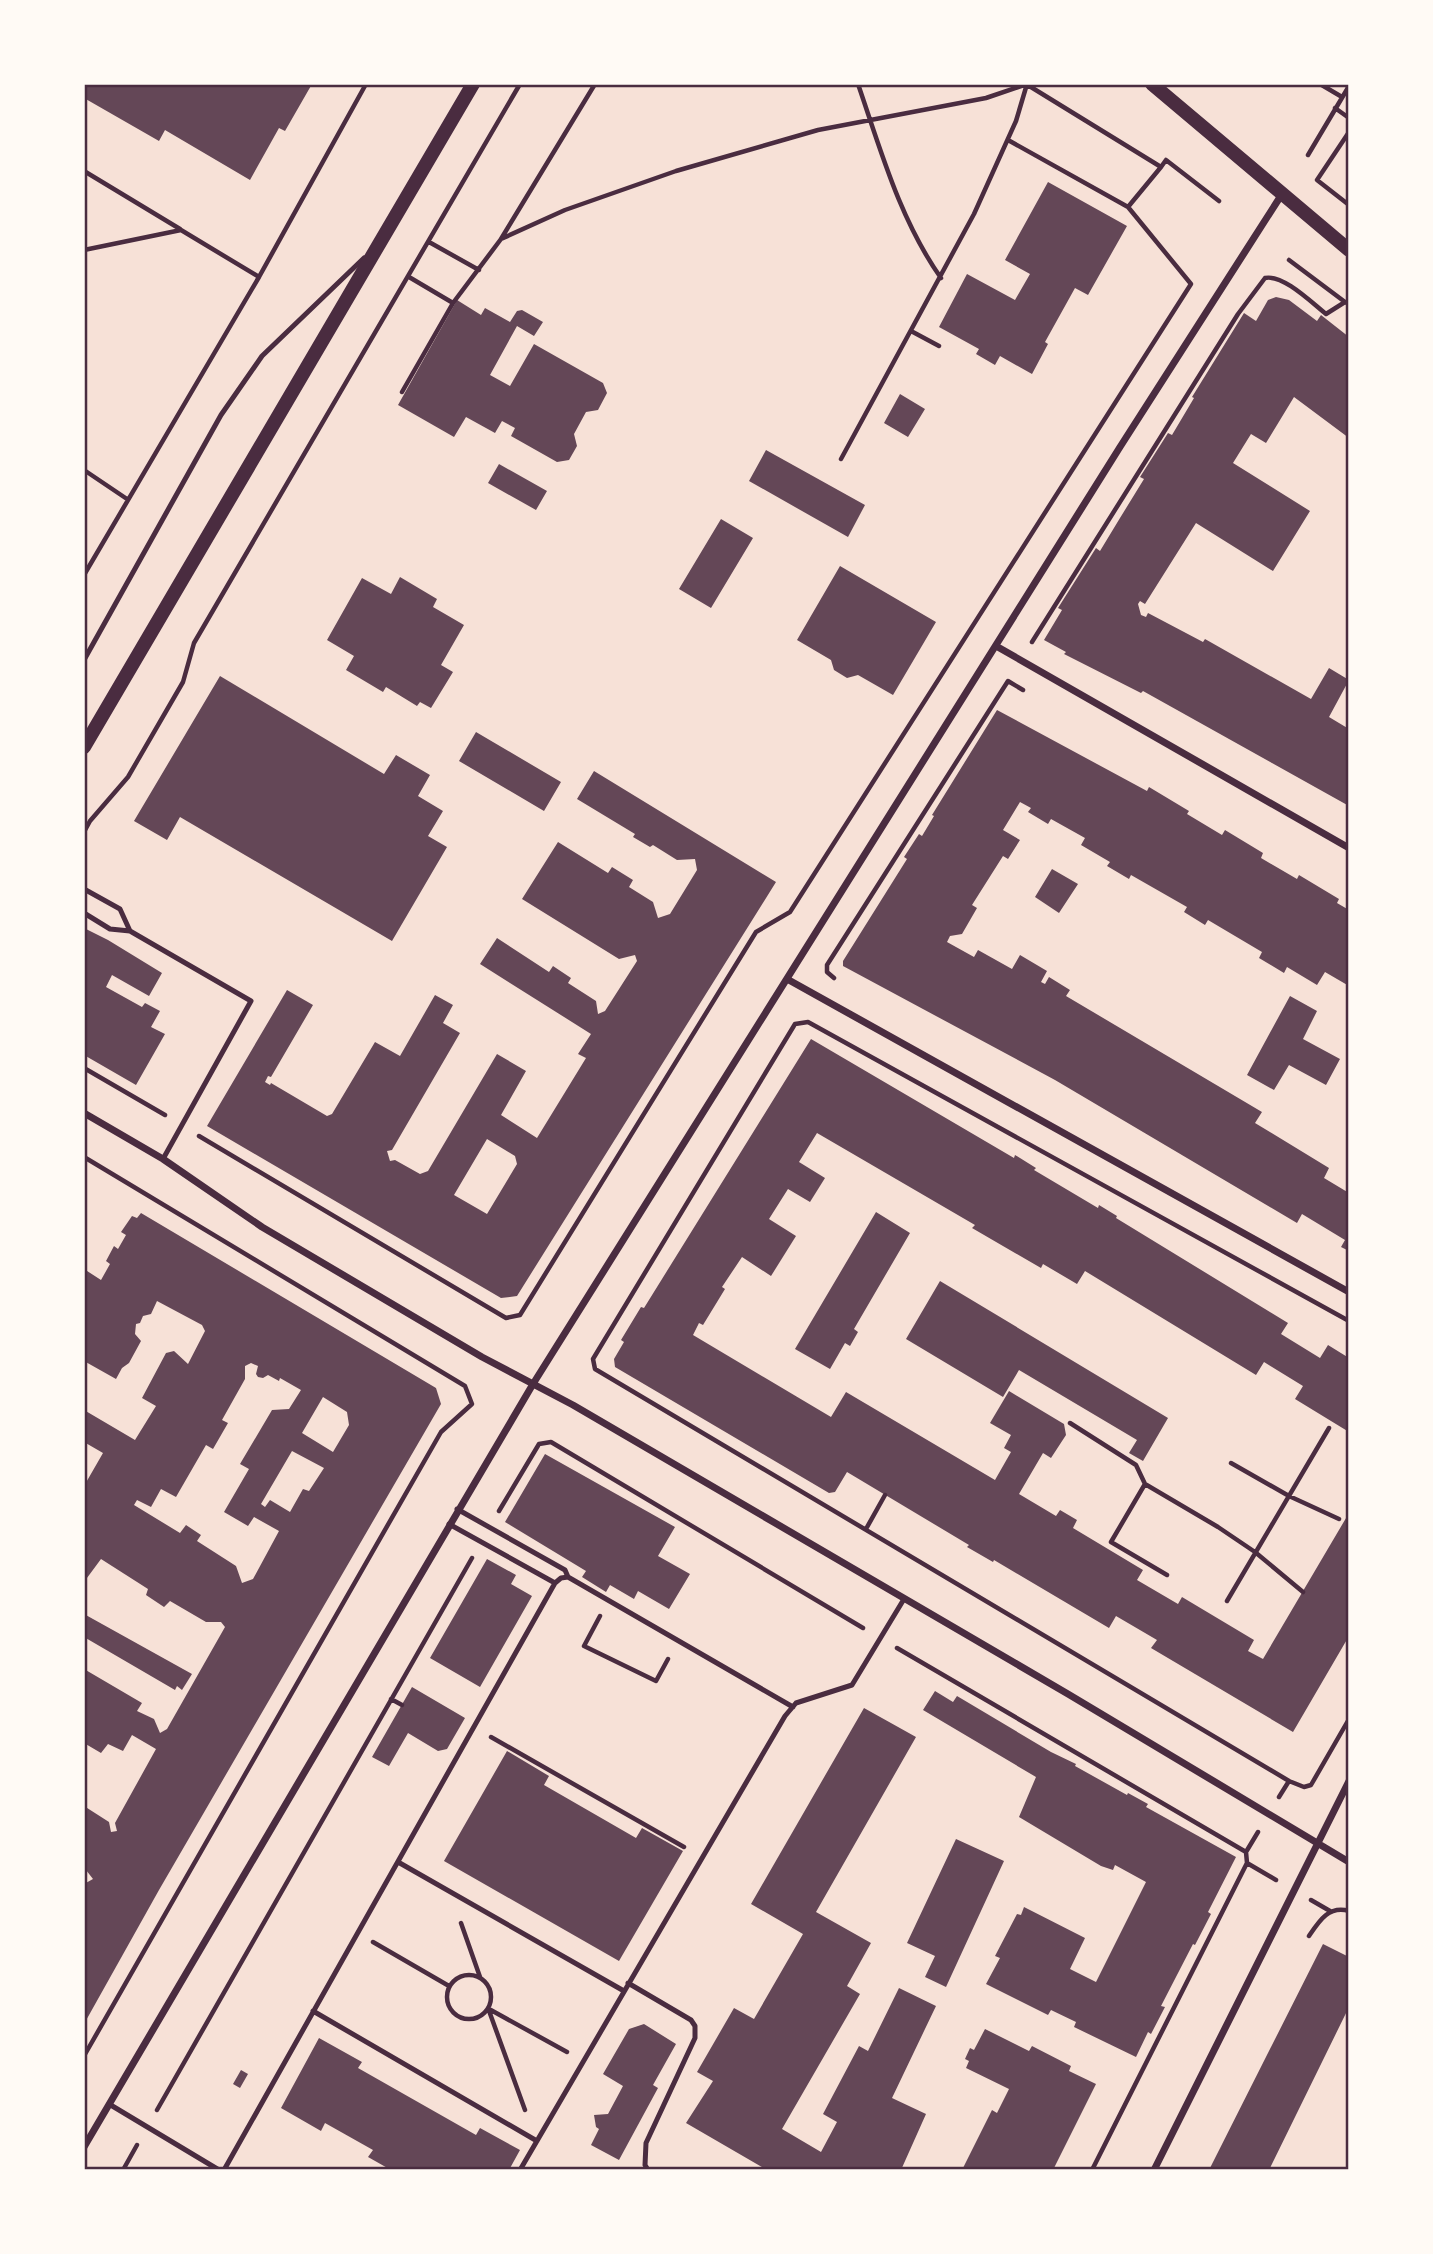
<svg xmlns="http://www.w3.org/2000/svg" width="1433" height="2254" font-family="'PT Sans Narrow',sans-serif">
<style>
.building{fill:#644757;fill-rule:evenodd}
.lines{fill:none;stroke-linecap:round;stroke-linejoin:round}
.path{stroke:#4a2c40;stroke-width:4.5}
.service{stroke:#4a2c40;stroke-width:5}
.minor{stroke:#4a2c40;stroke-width:7}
.secondary{stroke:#4a2c40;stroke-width:14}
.neatline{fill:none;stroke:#4a2c40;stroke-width:2.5}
</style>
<rect width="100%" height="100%" fill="#f7e1d7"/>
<!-- building -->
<path class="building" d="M85 84H312L285 131 279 128 250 180 165 130 159 141 84 98Z
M1048 182 1127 226 1088 295 1075 288 1045 342 1048 344 1032 374 1000 356 995 365 976 354 979 349 939 327 967 274 1015 300 1030 274 1005 260Z
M1276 297 1289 300 1317 321 1321 315 1349 337V438L1294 397 1266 443 1251 434 1233 463 1310 511 1273 571 1196 523 1145 604 1140 601 1138 604 1141 615 1146 617 1148 613 1203 642 1205 639 1311 699 1329 668 1349 680 1329 717 1349 729V806L1143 691 1141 693 1064 654 1066 652 1044 640 1062 610 1058 608 1096 548 1100 551 1120 518 1144 479 1140 477 1168 433 1172 435 1194 398 1192 397 1244 313 1256 321 1268 300Z
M457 300 481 315 485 308 510 322 517 311 522 310 543 322 534 336 517 326 490 375 510 386 534 344 603 383 607 393 598 410 586 412 574 434 577 446 569 460 557 462 511 436 515 428 502 421 495 433 466 417 454 437 398 405Z
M900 394 925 409 908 437 884 423Z
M766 450 865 505 848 537 749 481Z
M499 464 547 491 536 510 488 483Z
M721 519 753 538 711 608 679 589Z
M840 566 936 622 893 695 858 675 847 678 834 670 831 660 797 640Z
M400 577 437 599 433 607 464 625 441 665 453 672 431 708 420 702 417 706 386 687 383 692 346 670 354 656 327 640 362 578 391 594Z
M220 676 384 774 396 755 430 775 418 796 443 811 428 836 447 847 392 941 180 817 167 840 134 821Z
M997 710 1147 791 1149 787 1189 811 1187 814 1222 835 1225 830 1263 853 1261 858 1297 879 1299 875 1339 899 1337 903 1349 910V986L1325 972 1317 985 1287 967 1284 973 1259 958 1262 952 1208 920 1205 925 1184 912 1187 907 1131 875 1129 879 1107 866 1110 862 1081 845 1085 838 1051 819 1048 824 1028 812 1031 808 1020 802 1003 830 1020 840 1008 859 1003 856 972 905 977 908 962 934 950 936 947 942 974 957 978 950 1012 969 1020 955 1047 971 1041 982 1045 984 1049 977 1070 990 1066 996 1262 1112 1255 1123 1329 1168 1324 1178 1349 1193V1251L1341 1247 1345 1240 1302 1214 1297 1223 1055 1080 843 966V961L907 859 904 857 919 834 922 836 934 816 932 815Z
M476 732 561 782 544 811 459 761Z
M594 771 776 882 517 1296 501 1298 207 1126 287 990 313 1005 271 1077 268 1076 265 1082 270 1085 271 1083 327 1116 332 1114 375 1042 400 1056 435 995 453 1005 443 1023 460 1033 392 1150 387 1151 390 1161 395 1160 420 1174 428 1171 497 1054 526 1071 501 1115 537 1138 586 1058 578 1054 591 1034 480 964 497 938 549 972 553 966 571 978 568 983 596 1001 598 1014 605 1011 637 961 635 955 619 959 522 899 558 842 608 873 612 867 633 880 629 887 653 902 658 918 670 914 697 870 695 859 677 860 653 845 650 847 633 837 635 834 577 799ZM487 1139 515 1156 517 1164 487 1214 454 1195Z
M1052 869 1078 884 1059 913 1035 897Z
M84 928 108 940 162 973 149 996 112 975 106 987 142 1007 145 1003 160 1011 151 1027 165 1034 136 1085 84 1055Z
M1290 996 1317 1011 1303 1039 1340 1059 1326 1085 1289 1065 1274 1090 1247 1075Z
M811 1039 1014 1158 1015 1155 1036 1168 1034 1170 1098 1208 1099 1205 1117 1216 1116 1218 1288 1323 1281 1334 1320 1358 1328 1345 1349 1358V1432L1295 1399 1303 1386 1264 1362 1256 1375 1085 1271 1077 1284 1043 1264 1041 1268 972 1228 975 1225 817 1133 799 1162 825 1178 810 1202 788 1189 769 1219 796 1236 771 1276 742 1257 722 1287 725 1289 703 1325 699 1323 693 1335 831 1417 846 1392 995 1480 1011 1452 1004 1448 1011 1435 990 1423 1009 1391 1064 1424 1066 1435 1051 1458 1043 1453 1019 1494 1056 1516 1060 1510 1077 1520 1073 1528 1143 1570 1137 1580 1178 1604 1182 1597 1254 1640 1248 1651 1263 1659 1349 1513V1636L1293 1732 1151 1648 1157 1640 1116 1616 1109 1628 994 1560 993 1562 967 1547 969 1545 847 1472 835 1492 829 1493 615 1367 614 1359 624 1342 621 1340 641 1307 644 1308Z
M876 1212 910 1233 854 1329 858 1332 850 1346 845 1343 830 1369 795 1349Z
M141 1213 436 1388 441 1404 159 1890 84 2024V1884L93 1879 86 1870 84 1871V1806L109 1822 111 1832 117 1831 115 1823 156 1749 132 1735 123 1751 108 1744 101 1753 84 1743V1669L142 1703 137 1711 154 1719 160 1733 167 1729 225 1627 221 1622H206L170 1601 164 1607 146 1595 148 1589 101 1559 84 1582V1486L103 1453 84 1442V1410L135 1440 156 1406 142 1398 166 1353 174 1351 188 1364 205 1331 202 1325 157 1301 151 1314 143 1316 140 1323 136 1324 135 1334 141 1341 129 1363 122 1368 116 1379 84 1361V1269L101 1280 110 1264 106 1261 114 1246 118 1249 126 1235 121 1232 132 1216 137 1218ZM251 1363 258 1366 256 1374 258 1377 263 1378 268 1375 279 1381 280 1378 301 1390 289 1409 272 1410 240 1464 249 1469 224 1512 248 1526 254 1517 279 1531 253 1579 242 1583 236 1566 197 1541 201 1535 186 1525 180 1533 134 1505 137 1500 151 1507 161 1489 176 1497 206 1445 213 1449 228 1423 222 1420 245 1379V1366ZM323 1397 347 1412 349 1425 333 1452 302 1433ZM292 1451 324 1468 309 1491 303 1489 290 1512 270 1500 265 1507 261 1504Z
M940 1281 1168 1418 1143 1461 1129 1453 1137 1440 1019 1370 1003 1397 906 1339Z
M545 1454 675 1527 658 1556 690 1574 669 1609 638 1591 634 1599 610 1585 606 1592 582 1577 586 1571 505 1522Z
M487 1559 516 1575 511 1584 532 1596 480 1687 430 1658Z
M84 1614 192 1674 182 1690 177 1686 175 1690 84 1637Z
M412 1687 465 1718 447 1749 438 1751 408 1733 389 1766 372 1757Z
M935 1691 953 1702 957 1696 1051 1752 1076 1764 1075 1766 1127 1795 1128 1793 1148 1804 1146 1807 1236 1857 1208 1912 1211 1914 1195 1945 1193 1944 1161 2006 1165 2007 1151 2034 1148 2032 1136 2057 1074 2027 1076 2022 1051 2010 1048 2015 986 1984 1000 1958 995 1956 1017 1914 1021 1915 1024 1907 1085 1938 1070 1969 1096 1982 1146 1882 1115 1865 1113 1870 1101 1866 1019 1817 1036 1777 923 1710Z
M864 1708 916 1737 816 1912 871 1943 847 1986 860 1994 782 2129 821 2152 837 2122 823 2114 859 2046 868 2051 899 1988 936 2006 892 2098 926 2114 901 2170H767L686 2123 713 2081 697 2072 734 2008 754 2019 803 1934 751 1904Z
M507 1751 549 1776 544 1785 636 1838 642 1828 683 1851 619 1961 444 1861Z
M956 1839 1004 1861 946 1987 925 1977 935 1956 907 1943Z
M1323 1944 1349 1957V2007L1269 2170H1209Z
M644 2024 676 2044 653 2085 658 2088 619 2160 591 2145 599 2129 596 2127 594 2115 608 2114 623 2086 603 2074 629 2029Z
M985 2029 1029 2051 1032 2046 1071 2066 1069 2071 1096 2084 1053 2170H962L992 2110 997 2113 1009 2089 966 2068 969 2061 965 2059 970 2048 974 2050Z
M319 2038 362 2062 358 2068 476 2135 480 2128 520 2150 509 2170H406L400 2167 399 2170H391L368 2157 373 2150 325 2123 321 2131 281 2108Z
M241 2070 248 2074 240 2088 233 2084Z"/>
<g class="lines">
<!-- path -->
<path class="path" d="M858 84C881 151 900 220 941 278
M1026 84 1161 167 1166 160 1219 201
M1320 84 1342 97
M1335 108 1349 118
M1349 132 1317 180 1349 205
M1008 140 1128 207
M1308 155 1349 86
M84 171 180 229
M501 239 565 210 676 171 818 130 986 98 1027 84 1016 121 974 214 841 459
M429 242 479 270
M84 250 181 230 259 277
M1289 260 1345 302
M409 277 453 303
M911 331 939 346
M402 392 453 303 501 239 595 84
M84 470 127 499
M84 575 259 277 366 84
M1032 642 1238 314 1265 278C1283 274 1312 303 1326 314L1345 302 1349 304
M84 832 90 821 128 777 183 682 194 643 520 84
M834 978 827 972V965L1008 681 1023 690
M84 1068 165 1115
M199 1136 506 1318 520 1315 756 932 790 912 1191 284 1128 207 1161 167
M84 1157 465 1386 472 1404 441 1432 84 2056
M1349 1321 808 1022 795 1024 593 1359 595 1369 1289 1781 1304 1787 1311 1785 1349 1719
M1070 1423 1136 1465 1145 1484 1218 1527 1255 1552 1303 1592
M1231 1463 1289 1496 1339 1519
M1145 1484 1111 1542 1167 1575
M499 1511 539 1444 551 1442 863 1628
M866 1529 885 1495
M1227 1601 1329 1428
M600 1616 584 1646 656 1681 668 1659
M897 1648 1246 1852 1247 1863 1092 2170
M391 1699 402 1705
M491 1737 684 1847
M1279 1797 1289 1781
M1246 1852 1258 1832
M1247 1863 1276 1880
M1311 1900 1330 1911
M461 1923 480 1977
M1309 1936C1319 1921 1329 1905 1349 1911
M373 1942 449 1986
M447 1997a22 22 0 1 1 44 0a22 22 0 1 1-44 0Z
M488 2008 525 2110
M489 2009 567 2052
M157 2110 472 1558
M123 2170 137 2145"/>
<!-- service -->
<path class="service" d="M84 660 221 415 262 356 364 258
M84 889 120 909 130 931
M84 913 110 929 130 931 251 1001 163 1159
M457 1509 565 1570 568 1577
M449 1524 555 1583
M398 1862 624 1991
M628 1983 691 2020 695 2026V2038L646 2143 645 2165 648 2170
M313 2011 537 2141
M109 2104 219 2170
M224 2170 555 1583 561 1578 568 1577 793 1707
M520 2170 785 1716 796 1703 852 1685 904 1599"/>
<!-- minor -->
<path class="minor" d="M996 646 1349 848
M787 979 1349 1292
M84 1113 163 1159 262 1227 482 1357 573 1405 1068 1694 1349 1862
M84 2147 533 1384 1120 447 1282 194
M1154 2170 1349 1781"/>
<!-- secondary -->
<path class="secondary" d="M1152 84 1349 250
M84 747 473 84"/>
</g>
<!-- border -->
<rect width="1433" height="2254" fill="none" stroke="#fffaf5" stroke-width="172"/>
<rect x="86" y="86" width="1261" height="2082" class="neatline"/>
</svg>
